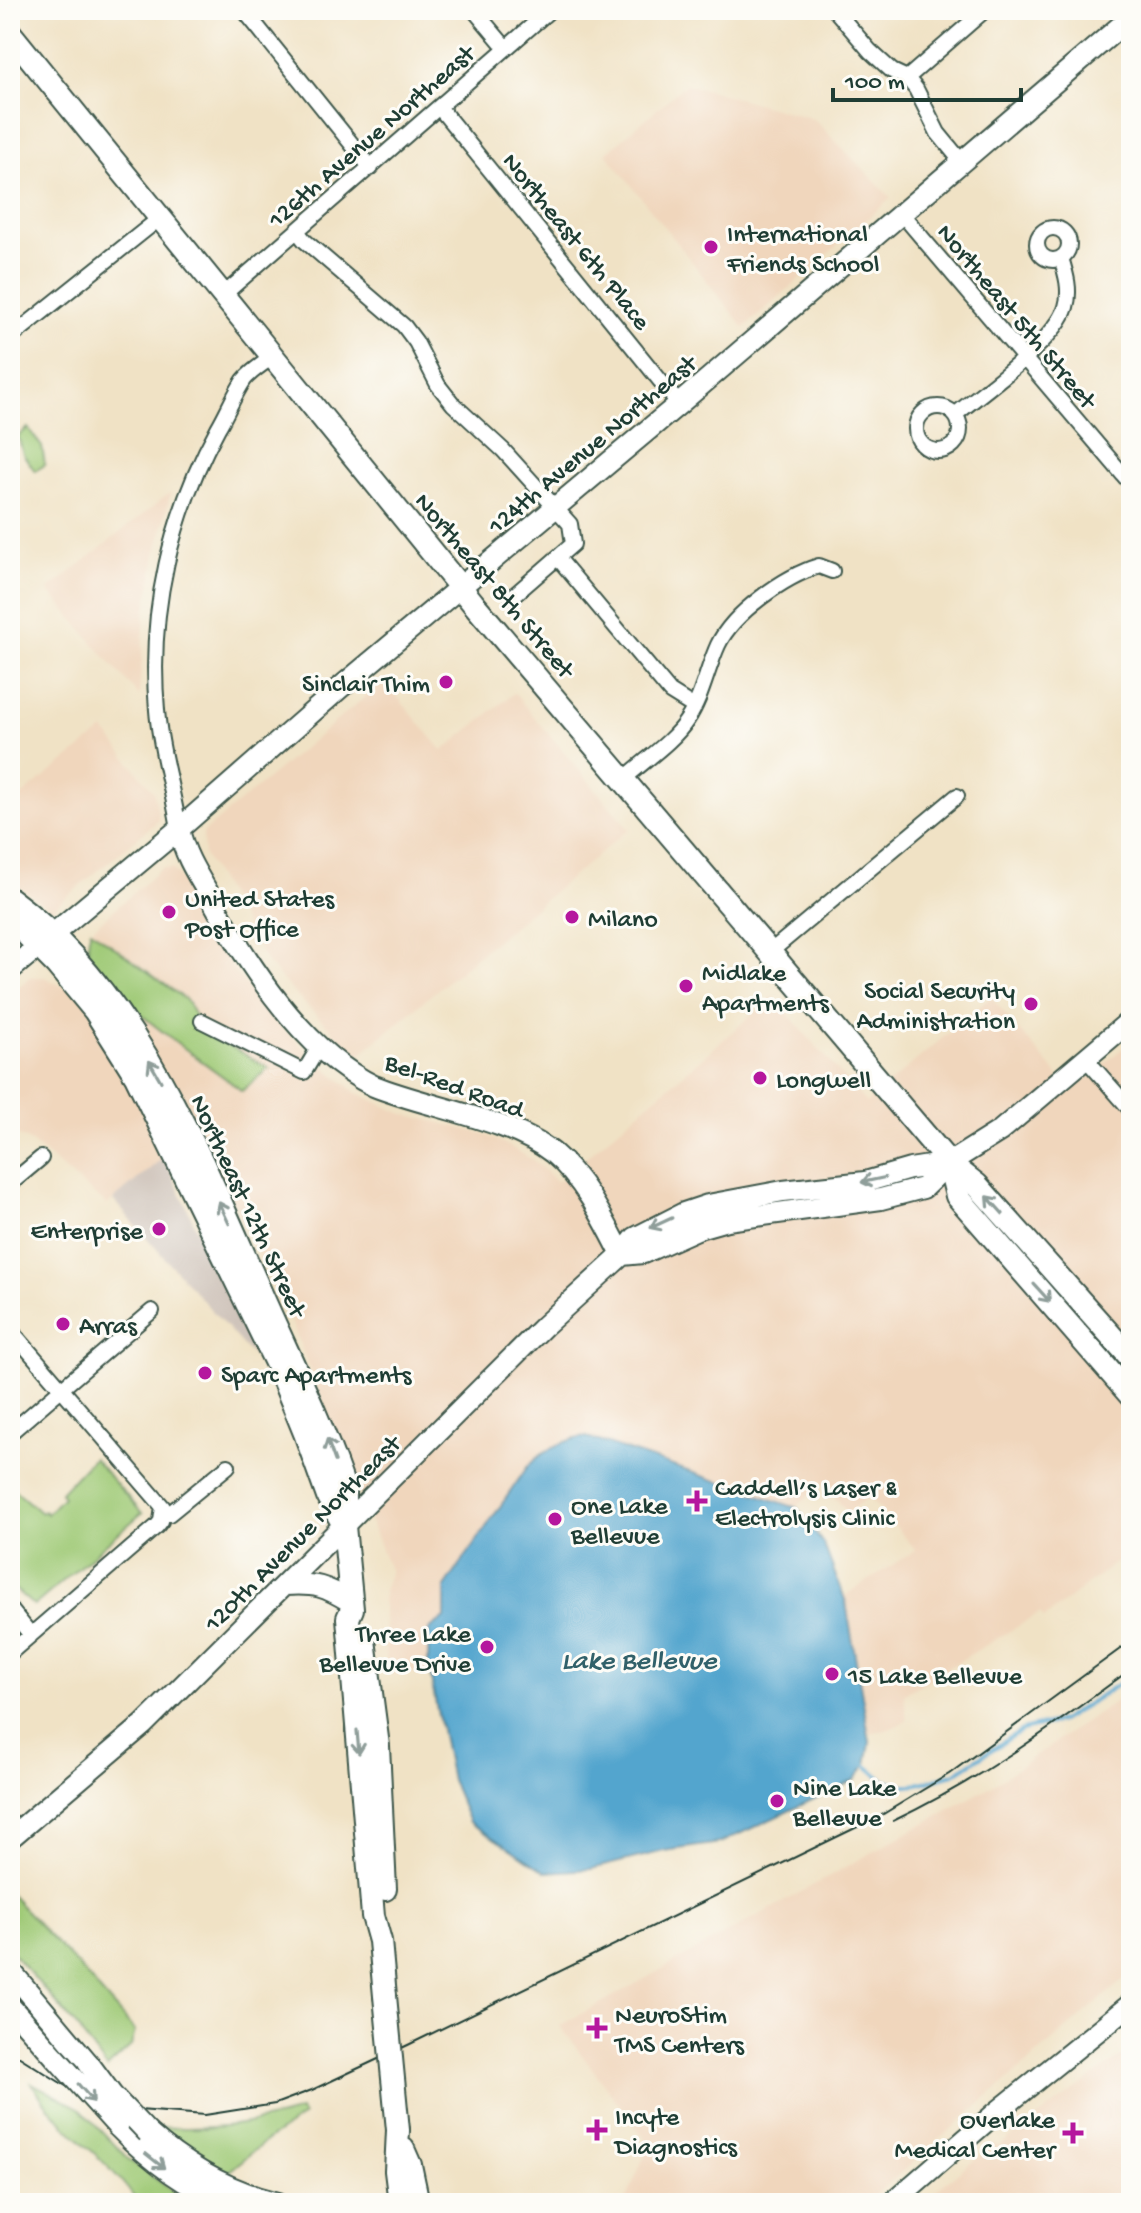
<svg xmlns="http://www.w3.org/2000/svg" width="1141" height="2213" font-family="'Gochi Hand',sans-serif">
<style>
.built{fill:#f0d6bc}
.industrial{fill:#cec2b9}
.green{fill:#9ec975;stroke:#5e8354;stroke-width:2}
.water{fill:#53a5ce;stroke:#397181;stroke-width:2}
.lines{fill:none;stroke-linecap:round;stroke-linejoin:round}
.stream{stroke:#53a5ce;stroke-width:4}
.street-casing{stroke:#3e564a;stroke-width:18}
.secondary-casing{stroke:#3e564a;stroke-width:24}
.primary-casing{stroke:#3e564a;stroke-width:26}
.street{stroke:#fff;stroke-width:14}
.secondary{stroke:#fff;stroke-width:20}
.primary{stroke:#fff;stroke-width:22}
.tram{stroke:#1f3d34;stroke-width:2}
.secondary-bridge-casing{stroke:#3e564a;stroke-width:24;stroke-linecap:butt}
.primary-bridge-casing{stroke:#3e564a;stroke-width:26;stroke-linecap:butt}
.secondary-bridge{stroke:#fff;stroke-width:20}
.primary-bridge{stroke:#fff;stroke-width:22}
.oneway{stroke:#8f9e9a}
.poi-dot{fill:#b5179e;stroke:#fdfcf7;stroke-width:3}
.labels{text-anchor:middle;stroke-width:6;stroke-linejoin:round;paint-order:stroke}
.street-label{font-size:26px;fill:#1f3d34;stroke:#fdfcf7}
.poi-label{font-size:26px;fill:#1f3d34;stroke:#fdfcf7;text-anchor:start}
.water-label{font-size:28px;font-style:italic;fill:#31616a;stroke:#fdfcf7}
</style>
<rect width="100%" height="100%" fill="#fdfcf7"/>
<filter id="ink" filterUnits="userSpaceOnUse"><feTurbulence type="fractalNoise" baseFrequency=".0125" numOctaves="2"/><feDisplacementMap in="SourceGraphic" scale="16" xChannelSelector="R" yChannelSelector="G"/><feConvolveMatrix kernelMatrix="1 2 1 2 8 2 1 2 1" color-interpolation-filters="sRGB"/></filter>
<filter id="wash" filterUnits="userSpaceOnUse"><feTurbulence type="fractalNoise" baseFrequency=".006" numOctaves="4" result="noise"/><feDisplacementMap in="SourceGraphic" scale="32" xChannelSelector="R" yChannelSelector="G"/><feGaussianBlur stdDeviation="1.8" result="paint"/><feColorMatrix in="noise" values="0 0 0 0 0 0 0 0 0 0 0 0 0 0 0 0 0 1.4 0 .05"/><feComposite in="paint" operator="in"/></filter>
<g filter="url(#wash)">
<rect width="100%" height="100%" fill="#f0e2c5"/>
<!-- built -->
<path class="built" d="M686 84 814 119 891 198 744 328 606 153Z
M171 492 157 549 145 613 139 696 48 590Z
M384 681 443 751 514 693 629 829 358 1056 294 993 268 964 204 855 203 833Z
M104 730 154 792 159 820 51 910 10 880V805Z
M162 868 173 869 184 884 232 968 273 1019 317 1061 357 1093 400 1113 484 1134 505 1144 533 1160 557 1182 773 997 866 1103 991 997 1072 1092 1131 1041V1551L1044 1618 1040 1613 904 1694 907 1721 889 1729 814 1749 822 1610 916 1550 869 1496 848 1513 823 1483 731 1564 528 1669 386 1674 383 1590 390 1572 292 1324 199 1129 107 1205 28 1140 10 1132V993L30 978 45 977 61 986 117 994 242 1091 268 1068 203 1032 186 1000 91 930Z
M1131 1691V1973L866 2203H625L649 2144 560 2026 988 1788Z
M1129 2056 1131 2203H921L993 2144 999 2146 1112 2063 1121 2057Z"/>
<!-- industrial -->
<path class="industrial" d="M164 1157 256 1360 113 1200Z"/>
<!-- green -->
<path class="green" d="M28 428 42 447 45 465 35 471 23 454 18 436Z
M91 930 186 1000 204 1032 269 1068 242 1091C203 1060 112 1002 92 960 87 950 87 940 91 930Z
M93 1458 142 1513 34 1606 10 1585V1486L41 1513 44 1511 47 1514 63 1497 60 1493Z
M10 1894 77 1965 135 2031 131 2046 107 2068 71 2020 10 1950Z
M32 2083 81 2109 129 2160 190 2203H138C109 2158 56 2127 32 2083Z
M300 2111 303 2116 267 2140 227 2173 190 2152 159 2127C208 2131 252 2125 300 2111Z"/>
<!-- water -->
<path class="water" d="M587 1437 797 1508 824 1545 846 1603 870 1742 866 1765 855 1780 720 1843 664 1851 591 1869 546 1872 469 1822 451 1780 428 1664 429 1630 445 1618V1587L528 1466C545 1450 563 1439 587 1437Z"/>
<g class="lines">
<!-- stream -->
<path class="stream" d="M866 1765 885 1781 899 1785H913L954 1774 1022 1730 1061 1721 1131 1676"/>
</g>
</g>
<g filter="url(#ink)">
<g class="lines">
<defs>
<path id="street" d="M244 10 371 168
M474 10 506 48
M835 10 870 51 892 71 907 78 916 89 938 133 961 161
M907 78 985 10
M439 107 679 404
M901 213 1131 484
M1037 244a16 16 0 1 1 32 0a16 16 0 1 1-32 0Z
M297 231 305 241 404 326 416 342 438 385 453 404 503 450 570 524 573 544 512 597
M222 296 550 10
M10 338 160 218
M916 429a22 22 0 1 1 44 0a22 22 0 1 1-44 0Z
M955 415C983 391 1056 341 1066 307 1071 290 1066 274 1061 258
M558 558 670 692 694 707
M623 780C643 761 672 743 687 720 702 698 707 669 718 645 733 613 785 576 819 566L832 571
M179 829C173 789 160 751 157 710 148 611 171 514 218 428 227 413 234 395 244 380 251 371 263 364 272 357
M770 952 957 796
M202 1021 304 1072 319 1047
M1086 1059 1131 1110
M10 1184 41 1158
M10 1329 163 1507 161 1521 157 1526 10 1653
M10 1433 152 1311
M169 1514 228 1466
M10 1609 31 1635"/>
<path id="secondary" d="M179 829C184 854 197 874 210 896 246 962 304 1052 374 1086 426 1107 510 1119 553 1153 584 1179 604 1220 622 1255
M10 970 179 829 341 687 679 404 1131 17
M622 1255 643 1253 699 1228 727 1220 881 1199 923 1188 949 1163 1000 1131 1131 1020
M285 1585C316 1583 325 1586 351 1602
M10 1838 143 1725 544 1326 622 1255 635 1238 684 1213 708 1205 783 1191 865 1182 910 1169 949 1163
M10 1970 89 2064
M10 2006 55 2057
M118 2127C150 2160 184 2186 226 2203
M148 2133C186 2167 229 2191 278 2203
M892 2203 997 2112 1131 2004"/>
<path id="primary" d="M10 33 473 603 949 1163 977 1185 1131 1358
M10 899C135 991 198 1152 259 1289 287 1353 318 1414 341 1479L344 1489V1526L352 1609 348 1618 373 1916 380 1941 385 1996
M10 918 56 964 95 1011 136 1076 279 1369 305 1433 328 1497 344 1525
M949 1163 957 1196 1131 1396
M364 1640 378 1746 385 1889
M398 2130 396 2171 400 2203
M403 2149 410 2165 418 2203"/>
</defs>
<!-- street casing -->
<use href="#street" class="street-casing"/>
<!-- secondary casing -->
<use href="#secondary" class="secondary-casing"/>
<!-- primary casing -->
<use href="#primary" class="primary-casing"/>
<!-- street -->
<use href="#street" class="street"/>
<!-- secondary -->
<use href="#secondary" class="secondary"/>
<!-- primary -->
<use href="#primary" class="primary"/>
<!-- tram -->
<path class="tram" d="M893 1821C983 1778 1051 1728 1131 1669
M10 2051 69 2088 139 2110 205 2115 275 2104 312 2090 408 2045 880 1816 949 1774 1131 1641"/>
<defs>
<path id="secondary-bridge" d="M55 2057 118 2127
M89 2064 112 2095 148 2133"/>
<path id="primary-bridge" d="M385 1996 398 2130"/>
</defs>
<!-- secondary-bridge casing -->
<use href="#secondary-bridge" class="secondary-bridge-casing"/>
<!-- primary-bridge casing -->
<use href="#primary-bridge" class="primary-bridge-casing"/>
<!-- secondary-bridge -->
<use href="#secondary-bridge" class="secondary-bridge"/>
<!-- primary-bridge -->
<use href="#primary-bridge" class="primary-bridge"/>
</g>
<!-- one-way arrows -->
<defs><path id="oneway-shaft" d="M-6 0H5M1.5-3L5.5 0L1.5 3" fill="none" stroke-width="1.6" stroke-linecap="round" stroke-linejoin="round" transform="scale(2)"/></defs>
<g class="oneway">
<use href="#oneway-shaft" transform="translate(155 1071) rotate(-120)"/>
<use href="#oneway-shaft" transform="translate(873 1180) rotate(168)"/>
<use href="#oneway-shaft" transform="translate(995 1205) rotate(-132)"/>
<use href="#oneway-shaft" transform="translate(224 1213) rotate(-115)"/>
<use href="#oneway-shaft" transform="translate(661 1223) rotate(155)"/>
<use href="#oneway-shaft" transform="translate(1042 1293) rotate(48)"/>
<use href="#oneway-shaft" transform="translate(331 1450) rotate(-110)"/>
<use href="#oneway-shaft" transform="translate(358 1742) rotate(85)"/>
<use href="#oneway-shaft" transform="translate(86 2093) rotate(49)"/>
<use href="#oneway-shaft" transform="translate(155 2161) rotate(38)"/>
</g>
</g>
<!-- markers -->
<g class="poi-dot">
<circle cx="711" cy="247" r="8"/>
<circle cx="446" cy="682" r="8"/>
<circle cx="169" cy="912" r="8"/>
<circle cx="572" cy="917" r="8"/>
<circle cx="686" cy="986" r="8"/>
<circle cx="1031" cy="1004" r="8"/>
<circle cx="760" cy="1078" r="8"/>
<circle cx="159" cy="1229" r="8"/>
<circle cx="63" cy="1324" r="8"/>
<circle cx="205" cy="1373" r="8"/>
<path d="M693 1489h8v8h8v8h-8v8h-8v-8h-8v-8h8z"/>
<circle cx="555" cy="1519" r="8"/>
<circle cx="487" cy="1647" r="8"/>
<circle cx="832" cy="1674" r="8"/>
<circle cx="777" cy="1801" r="8"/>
<path d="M593 2016h8v8h8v8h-8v8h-8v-8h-8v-8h8z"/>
<path d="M593 2118h8v8h8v8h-8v8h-8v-8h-8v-8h8z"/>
<path d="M1069 2121h8v8h8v8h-8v8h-8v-8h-8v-8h8z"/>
</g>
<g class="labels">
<!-- street labels -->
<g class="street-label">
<text transform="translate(370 135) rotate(-41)" y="9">126th Avenue Northeast</text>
<text transform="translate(578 240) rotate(51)" y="9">Northeast 6th Place</text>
<text transform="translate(1018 315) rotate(50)" y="9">Northeast 5th Street</text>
<text transform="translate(591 443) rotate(-40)" y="9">124th Avenue Northeast</text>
<text transform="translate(496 584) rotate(50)" y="9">Northeast 8th Street</text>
<text transform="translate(455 1084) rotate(20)" y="9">Bel-Red Road</text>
<text transform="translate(250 1205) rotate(65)" y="9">Northeast 12th Street</text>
<text transform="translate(301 1532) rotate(-45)" y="9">120th Avenue Northeast</text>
</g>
<!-- poi labels -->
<g class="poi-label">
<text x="727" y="241">International<tspan x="727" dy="30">Friends School</tspan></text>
<text x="430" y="691" text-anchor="end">Sinclair Thim</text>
<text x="185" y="906">United States<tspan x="185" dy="30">Post Office</tspan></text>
<text x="588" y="926">Milano</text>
<text x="702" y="980">Midlake<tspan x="702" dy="30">Apartments</tspan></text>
<text x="1015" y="998" text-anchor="end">Social Security<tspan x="1015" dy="30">Administration</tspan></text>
<text x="776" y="1087">Longwell</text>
<text x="143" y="1238" text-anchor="end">Enterprise</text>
<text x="79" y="1333">Arras</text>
<text x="221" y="1382">Sparc Apartments</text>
<text x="715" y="1495">Caddell’s Laser &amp;<tspan x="715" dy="30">Electrolysis Clinic</tspan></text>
<text x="571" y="1513">One Lake<tspan x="571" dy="30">Bellevue</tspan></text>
<text x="471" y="1641" text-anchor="end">Three Lake<tspan x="471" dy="30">Bellevue Drive</tspan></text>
<text x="848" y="1683">15 Lake Bellevue</text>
<text x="793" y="1795">Nine Lake<tspan x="793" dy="30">Bellevue</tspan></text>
<text x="615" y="2022">NeuroStim<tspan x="615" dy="30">TMS Centers</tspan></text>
<text x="615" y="2124">Incyte<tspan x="615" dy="30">Diagnostics</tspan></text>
<text x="1055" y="2127" text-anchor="end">Overlake<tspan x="1055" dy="30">Medical Center</tspan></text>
</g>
<!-- water labels -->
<g class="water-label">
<text x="639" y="1668">Lake Bellevue</text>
</g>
</g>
<!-- margin -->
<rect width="1141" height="2213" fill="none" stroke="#fdfcf7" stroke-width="40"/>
<!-- scale -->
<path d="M833 88v12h188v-12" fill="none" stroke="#1f3d34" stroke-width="4"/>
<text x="845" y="88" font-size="24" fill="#1f3d34" stroke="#fdfcf7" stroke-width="6" paint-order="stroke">100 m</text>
</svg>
